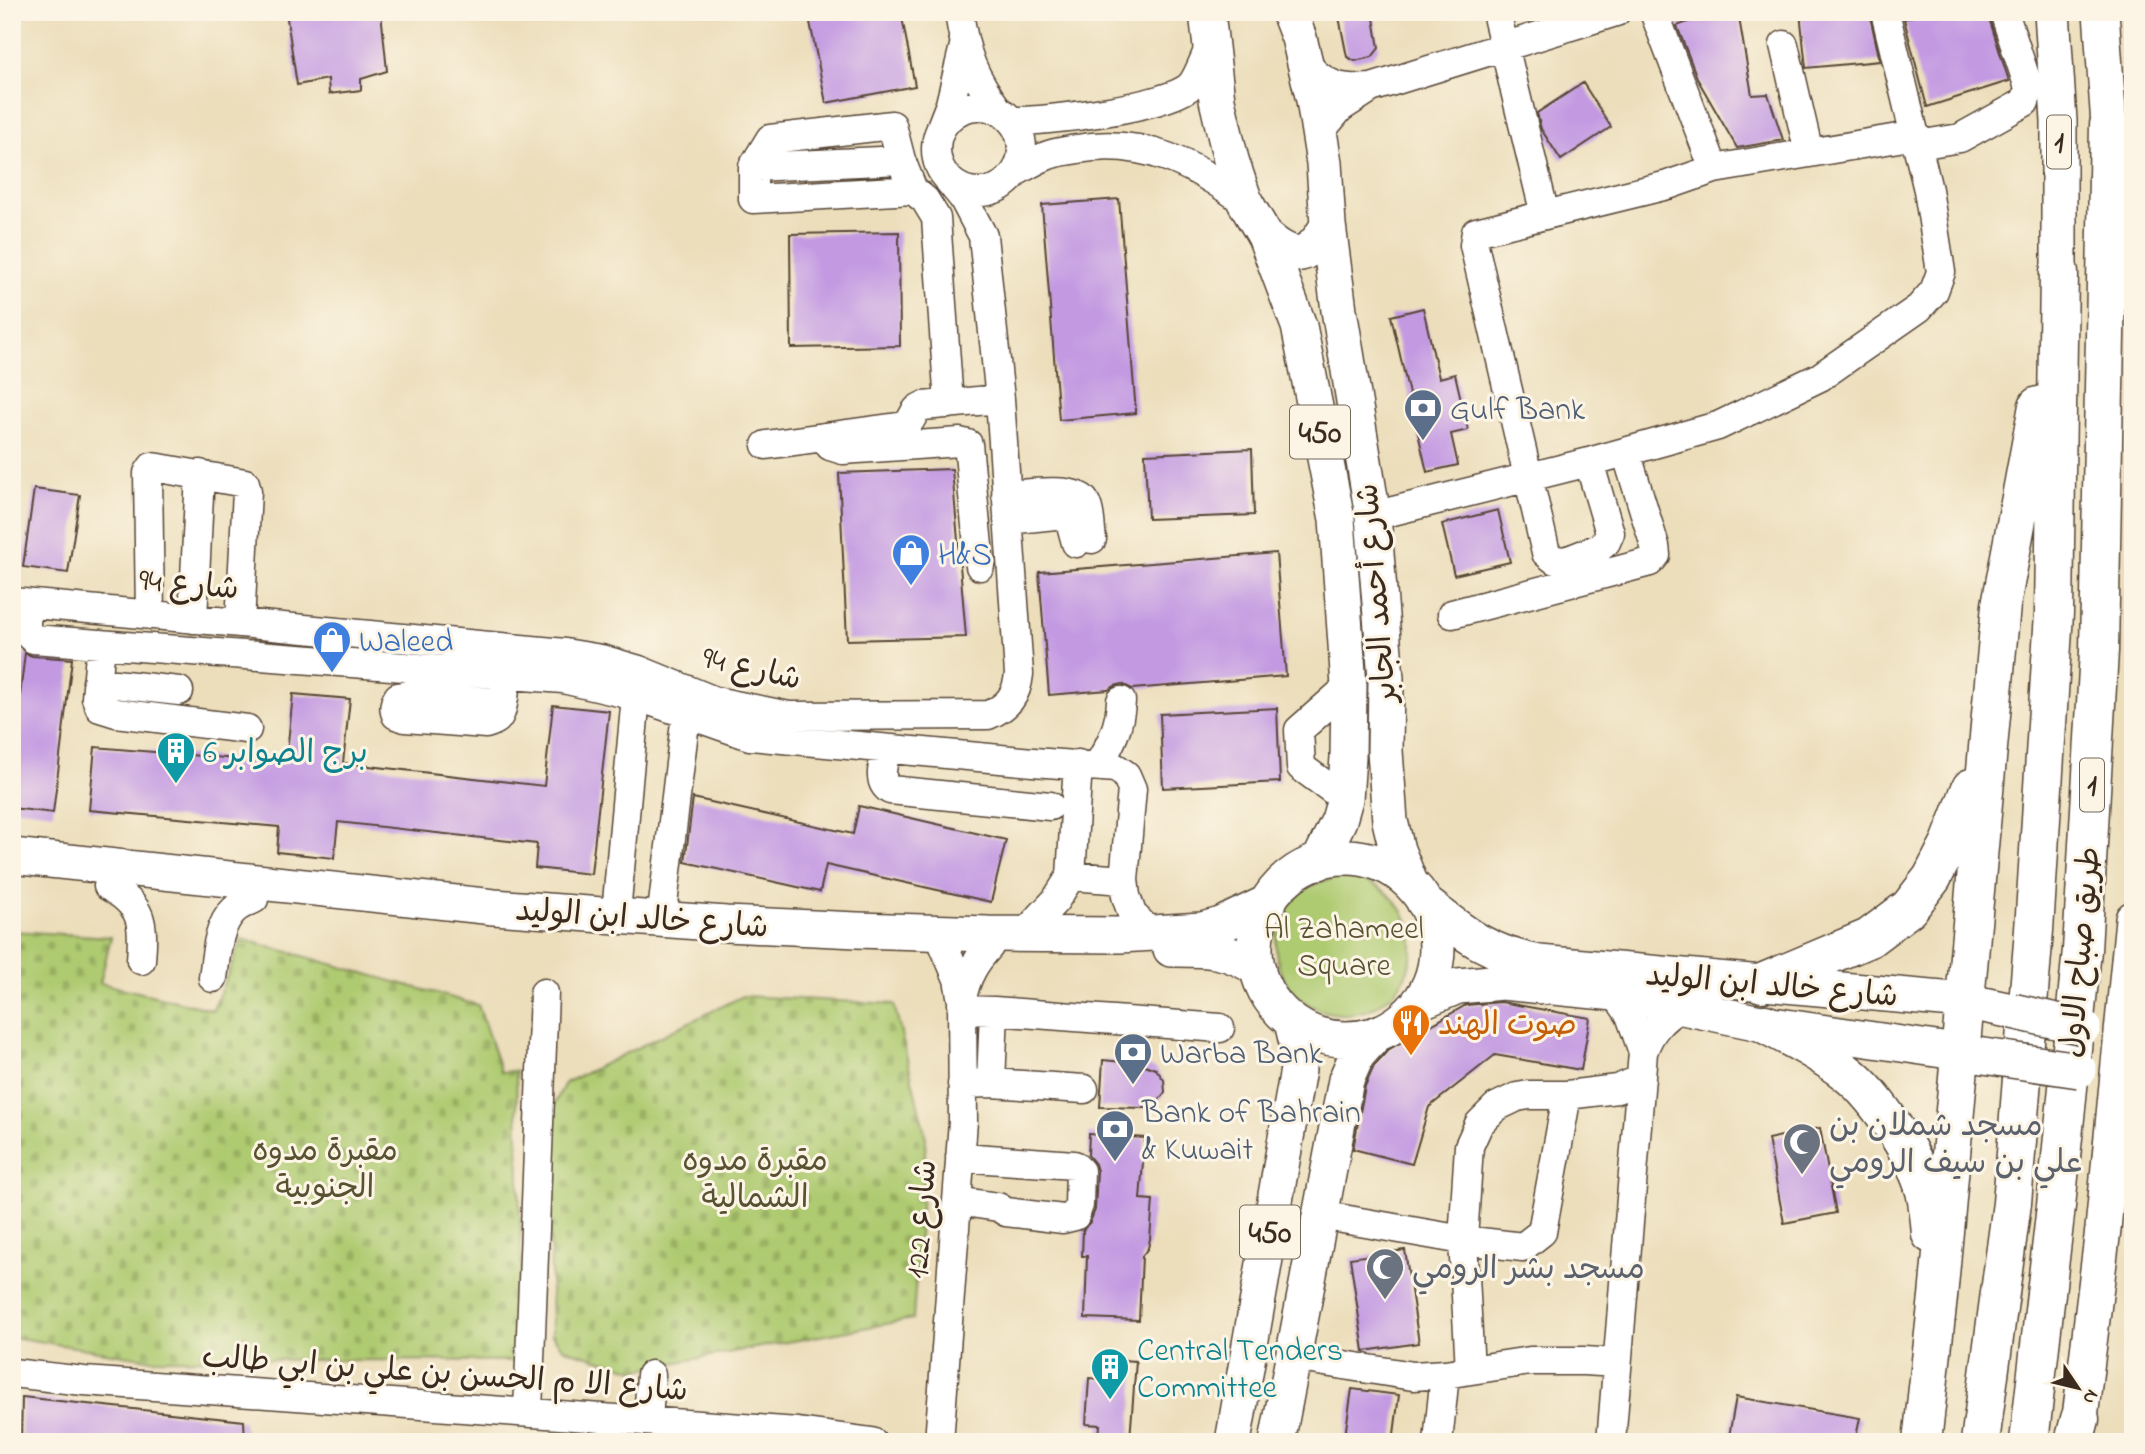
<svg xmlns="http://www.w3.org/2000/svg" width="2145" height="1454" font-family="'Indie Flower','Playpen Sans Arabic',sans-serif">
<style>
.cemetery{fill:url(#cemetery-stones);stroke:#757a48;stroke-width:2}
.green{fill:#afcb71;stroke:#757a48;stroke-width:2}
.building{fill:#c39ae2}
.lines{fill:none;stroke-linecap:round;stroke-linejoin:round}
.minor-casing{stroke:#564536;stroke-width:31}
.major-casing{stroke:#564536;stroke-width:38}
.highway-casing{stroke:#564536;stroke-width:41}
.minor{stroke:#fff;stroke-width:28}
.major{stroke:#fff;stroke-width:35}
.highway{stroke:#fff;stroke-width:38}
.major-bridge-casing{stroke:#564536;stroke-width:38;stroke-linecap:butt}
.major-bridge{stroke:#fff;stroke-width:35}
.labels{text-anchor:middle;stroke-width:6;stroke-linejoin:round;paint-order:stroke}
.shield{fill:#fcf5e5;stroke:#75675a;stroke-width:2}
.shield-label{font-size:30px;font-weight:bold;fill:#3b2a1e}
.service-label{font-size:32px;fill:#4e5e75;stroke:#fcf5e5;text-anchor:start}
.shop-label{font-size:32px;fill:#366cbe;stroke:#fcf5e5;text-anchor:start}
.street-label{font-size:32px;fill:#3b2a1e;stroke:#fcf5e5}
.culture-label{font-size:32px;fill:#0d838f;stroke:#fcf5e5;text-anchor:start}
.park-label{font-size:32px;fill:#585233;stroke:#fcf5e5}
.food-label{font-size:32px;fill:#c56008;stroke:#fcf5e5;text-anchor:start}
.worship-label{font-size:32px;fill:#5b616d;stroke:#fcf5e5;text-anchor:start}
</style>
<defs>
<pattern id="cemetery-stones" width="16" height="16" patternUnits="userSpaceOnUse" patternTransform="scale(1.75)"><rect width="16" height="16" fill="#afcb71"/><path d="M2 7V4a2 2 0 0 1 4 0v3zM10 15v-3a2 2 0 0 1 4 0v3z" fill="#97ae61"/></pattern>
</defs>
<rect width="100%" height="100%" fill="#fcf5e5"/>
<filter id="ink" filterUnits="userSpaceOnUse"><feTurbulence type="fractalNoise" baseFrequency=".0143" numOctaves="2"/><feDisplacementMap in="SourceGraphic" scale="14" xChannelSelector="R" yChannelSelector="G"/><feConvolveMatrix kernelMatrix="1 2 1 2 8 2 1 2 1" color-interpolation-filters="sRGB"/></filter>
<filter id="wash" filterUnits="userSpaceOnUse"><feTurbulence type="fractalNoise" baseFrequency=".00686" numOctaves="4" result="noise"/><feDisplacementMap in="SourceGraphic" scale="28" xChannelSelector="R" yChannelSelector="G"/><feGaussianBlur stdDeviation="1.57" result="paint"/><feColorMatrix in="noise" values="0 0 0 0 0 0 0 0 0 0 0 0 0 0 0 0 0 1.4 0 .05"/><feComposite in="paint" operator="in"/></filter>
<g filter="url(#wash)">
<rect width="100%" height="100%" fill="#ecdebb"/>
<!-- cemetery -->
<path class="cemetery" d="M12 931 111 937 100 983 213 1010 242 939 478 1005 501 1072 516 1071 524 1361 148 1359 12 1337Z
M743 996 894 1004 926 1138 913 1319 635 1370 564 1349 552 1335 548 1117 565 1083Z"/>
<!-- green -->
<path class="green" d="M1276 946a68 68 0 1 1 136 0a68 68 0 1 1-136 0Z"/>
<g id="blocks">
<!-- building -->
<path class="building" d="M286 12H381L387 71 361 79V90L329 94 328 79 297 85Z
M808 12H901L915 86 826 103Z
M1338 12H1373L1379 48 1372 57 1355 61 1347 57Z
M1714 12H1738L1752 95 1768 94 1783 140 1737 148 1698 80 1677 26Z
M1800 12H1869L1880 61 1806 68Z
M1926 12H1987L2009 81 1927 107 1904 19Z
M1583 83 1611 127 1561 160 1541 129 1537 113Z
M1119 199 1136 413 1059 420 1042 205Z
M899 232 900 346 791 348 790 234Z
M1423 308 1439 378 1455 374 1468 430 1451 434 1458 465 1427 472 1391 316Z
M1252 449 1254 515 1148 519 1145 454Z
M952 469 966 637 847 640 839 473Z
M34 489 80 495 68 573 23 567Z
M1498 510 1510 562 1454 575 1442 524Z
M1276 553 1286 676 1132 689 1122 684 1115 686 1108 690 1049 695 1039 572Z
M25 653 32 656 72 659 53 813 12 808V762Z
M293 694 350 699 343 763 544 786 553 705 609 711 591 874 535 868 537 844 338 822 334 858 277 852 279 827 89 810 95 747 286 763Z
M1277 708 1280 782 1163 788 1160 714Z
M693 798 853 834 859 806 1006 840 991 902 826 865 820 892 685 862Z
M1501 1002 1590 1018 1581 1070 1495 1055 1429 1107 1412 1164 1353 1149 1365 1086 1374 1066 1388 1050 1466 1005Z
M1103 1060 1142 1064 1156 1069 1164 1080 1165 1092 1156 1104 1145 1108 1100 1107Z
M1820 1128 1836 1213 1784 1223 1768 1139Z
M1089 1134 1145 1138 1140 1199 1153 1200 1150 1239 1148 1248 1142 1256 1139 1320 1085 1318 1087 1256H1082L1083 1230 1090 1222 1095 1210 1097 1171 1095 1164 1088 1155Z
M1405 1250 1419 1343 1364 1351 1350 1258Z
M1104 1359 1136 1361 1130 1439 1099 1437 1100 1425 1086 1424 1089 1378 1103 1379Z
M1352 1389 1399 1395 1393 1442H1344Z
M22 1397 244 1421 245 1442H21Z
M1736 1397 1860 1418 1855 1442H1728Z"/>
</g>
</g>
<g filter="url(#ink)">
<use href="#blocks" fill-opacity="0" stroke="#564536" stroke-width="2"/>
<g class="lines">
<defs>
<path id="minor" d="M959 12C965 55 973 76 999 111
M1496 12 1545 215
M1654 12 1714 169
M1784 45 1809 153
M1305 63C1325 86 1341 90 1371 88L1616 12
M936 149a43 43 0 1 1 86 0a43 43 0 1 1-86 0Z
M1012 121C1044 122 1171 107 1191 85 1198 77 1205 57 1210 46
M941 127 950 104 964 46
M1319 133 1340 108 1371 88
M1918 145 1960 138 2025 102 2029 88 2004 12
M753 167 901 160
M1017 171C1026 166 1036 160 1046 156 1055 152 1067 151 1077 149 1142 137 1195 164 1245 202
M913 190 753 199V167L770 139 892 125 901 160 913 190 925 200 936 218 949 404
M824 437 830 446 843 450 960 442 968 444 980 566
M766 445 905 426C914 420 912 410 923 406L1000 399
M1589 462 1610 533 1606 542 1599 548 1566 561 1555 560 1546 553 1474 245 1476 232 1668 185 1714 169 1916 135
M1006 495C1022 494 1074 487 1084 500 1091 510 1090 528 1092 539
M1373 516 1589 462 1718 426 1820 377 1919 308 1934 291 1941 272 1928 190 1885 12
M1008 520 1055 515H1061L1070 521 1076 543
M12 602 565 653 601 659 639 670 715 701 789 716 988 715C1008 707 1017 695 1019 674L1000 399 983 236 963 198 949 181
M28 604C27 617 22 631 33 639L563 679 636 696 750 736 1033 762 1116 768 1126 775 1132 789 1124 880 1126 896 1132 914 1151 933
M1452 614 1650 562 1656 555 1655 546 1626 452
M150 615 148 473 152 467 159 468 245 483 247 491 240 623
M193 619 200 474
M101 644 96 698 100 708 116 713 247 729
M97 682 179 691
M503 703 408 695 398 697C394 703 393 708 396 715L405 718 486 724C489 723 495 721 497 719 504 713 505 685 507 675
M886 749C884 763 876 781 890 790L1050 806
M1098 765C1111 744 1120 726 1121 701
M1345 799 1301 767 1299 730 1349 686
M1071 876 1124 880
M108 886C143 906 144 922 141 960
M608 916 617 902 636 696
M672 920 663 904 686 714
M1024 934 1055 901 1071 876 1078 764
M213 978C216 957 217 926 234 910 239 905 248 902 254 899
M1615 993 1630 1015 1643 1052
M962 999C966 977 975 962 989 947
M962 1010 994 1011 1220 1028
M991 1083 994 1011
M962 1084 991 1083 1084 1089
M957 1201 998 1207 1006 1212 1063 1219 1075 1216 1079 1205 1080 1171 1074 1165 960 1157
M1320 1215 1463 1240 1523 1247 1542 1232 1567 1095
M1293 1357 1413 1376 1445 1374 1530 1361H1584L1617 1363
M1470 1370 1463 1240 1469 1146 1479 1124 1496 1107 1517 1097 1529 1095H1567L1617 1089 1641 1079
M12 1373 84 1381 798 1432 872 1442
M528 1412 544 993
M648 1421 651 1375
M939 1442 963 1121 962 1001 958 979 944 946
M1438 1442 1445 1374
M1611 1442 1643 1052C1650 1031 1662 1018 1681 1007"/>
<path id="major" d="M1207 12 1217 100 1231 160 1245 202 1265 236 1299 326 1337 519 1349 686 1348 757 1345 799 1339 820 1319 862
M1289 12 1299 38 1314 100 1324 163 1328 225 1339 310 1373 516 1386 678 1385 751 1390 821 1397 850 1410 883
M2052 12 2059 121V272
M2101 12 2109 125 2129 225 2133 281
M1265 236C1294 262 1310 259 1328 225
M12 856 494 907 726 924 857 930 988 934 1120 935 1202 930 1221 925 1269 902
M1255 948a91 91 0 1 1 182 0a91 91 0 1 1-182 0Z
M1424 902C1466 935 1485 952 1539 963L1965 1001 2012 1011
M1171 949C1207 949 1227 948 1258 969
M1419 1002 1458 986 1502 982 1615 993 1765 1024 2004 1059
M1233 1442 1298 1069 1297 1043 1292 1022
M1277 1442 1346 1080 1357 1055 1375 1035
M2077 1442 2103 1229 2133 919"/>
<path id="highway" d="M1762 983 1869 938 1909 908 1932 878 1950 843 1971 788
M1765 1024C1794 1039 1823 1054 1848 1074 1877 1097 1915 1155 1925 1191 1928 1204 1930 1220 1931 1234
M1922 1442 1938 1297 2001 605 2038 406
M1980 1442 2012 1203 2034 930 2054 613 2059 272
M2029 1442 2056 1206 2082 950 2099 651 2109 125
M2074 1442 2080 1419"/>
</defs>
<!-- minor casing -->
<use href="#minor" class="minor-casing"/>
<!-- major casing -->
<use href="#major" class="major-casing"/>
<!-- highway casing -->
<use href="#highway" class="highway-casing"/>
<!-- minor -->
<use href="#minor" class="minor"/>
<!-- major -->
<use href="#major" class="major"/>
<!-- highway -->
<use href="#highway" class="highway"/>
<defs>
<path id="major-bridge" d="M2012 1011 2083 1027
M2004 1059 2079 1070"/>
</defs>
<!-- major-bridge casing -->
<use href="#major-bridge" class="major-bridge-casing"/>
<!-- major-bridge -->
<use href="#major-bridge" class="major-bridge"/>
</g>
</g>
<!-- icons -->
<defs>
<symbol id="bank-pin" viewBox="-11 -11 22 30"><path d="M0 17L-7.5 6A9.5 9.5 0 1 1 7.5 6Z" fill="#5c6f8a" stroke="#fcf5e5"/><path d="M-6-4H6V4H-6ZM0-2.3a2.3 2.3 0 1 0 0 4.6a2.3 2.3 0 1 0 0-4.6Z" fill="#fff"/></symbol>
<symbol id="shop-pin" viewBox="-11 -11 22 30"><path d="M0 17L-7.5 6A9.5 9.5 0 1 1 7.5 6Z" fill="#3f7fe0" stroke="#fcf5e5"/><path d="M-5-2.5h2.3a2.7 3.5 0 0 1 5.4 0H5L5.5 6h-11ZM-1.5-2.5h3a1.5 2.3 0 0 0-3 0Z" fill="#fff"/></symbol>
<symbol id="building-pin" viewBox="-11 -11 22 30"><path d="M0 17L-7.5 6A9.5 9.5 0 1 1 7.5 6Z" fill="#0f9aa8" stroke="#fcf5e5"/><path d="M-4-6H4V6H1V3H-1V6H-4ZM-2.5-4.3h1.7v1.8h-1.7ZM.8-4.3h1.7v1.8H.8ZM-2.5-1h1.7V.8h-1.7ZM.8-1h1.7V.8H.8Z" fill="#fff"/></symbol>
<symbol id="restaurant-pin" viewBox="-11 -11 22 30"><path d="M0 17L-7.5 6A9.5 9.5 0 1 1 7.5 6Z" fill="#e8710a" stroke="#fcf5e5"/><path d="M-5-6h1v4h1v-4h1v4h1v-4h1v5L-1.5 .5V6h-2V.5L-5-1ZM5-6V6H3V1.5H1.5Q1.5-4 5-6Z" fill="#fff"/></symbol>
<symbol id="mosque-pin" viewBox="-11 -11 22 30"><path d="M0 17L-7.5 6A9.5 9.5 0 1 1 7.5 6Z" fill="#6b7280" stroke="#fcf5e5"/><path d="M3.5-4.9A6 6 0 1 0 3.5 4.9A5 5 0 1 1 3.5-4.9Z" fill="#fff"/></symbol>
</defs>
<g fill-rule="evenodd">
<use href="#bank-pin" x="1401" y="386" width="44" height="60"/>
<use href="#shop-pin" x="889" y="531" width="44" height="60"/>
<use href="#shop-pin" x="310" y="618" width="44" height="60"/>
<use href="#building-pin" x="154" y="729" width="44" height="60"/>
<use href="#restaurant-pin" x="1389" y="1001" width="44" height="60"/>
<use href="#bank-pin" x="1111" y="1030" width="44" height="60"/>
<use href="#bank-pin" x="1093" y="1107" width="44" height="60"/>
<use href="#mosque-pin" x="1780" y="1120" width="44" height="60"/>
<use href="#mosque-pin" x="1363" y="1245" width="44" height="60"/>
<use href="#building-pin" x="1088" y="1345" width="44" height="60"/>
</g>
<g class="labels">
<!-- shield labels -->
<g class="shield">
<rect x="2047" y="115.5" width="24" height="53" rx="5"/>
<rect x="1290" y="405.5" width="60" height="53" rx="5"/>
<rect x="2080" y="758.5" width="24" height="53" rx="5"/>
<rect x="1240" y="1205.5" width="60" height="53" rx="5"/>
</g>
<g class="shield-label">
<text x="2059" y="152">1</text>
<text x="1320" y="442">450</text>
<text x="2092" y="795">1</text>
<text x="1270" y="1242">450</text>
</g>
<!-- service labels -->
<g class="service-label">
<text x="1450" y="419">Gulf Bank</text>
<text x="1160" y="1063">Warba Bank</text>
<text x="1142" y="1122">Bank of Bahrain<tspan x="1142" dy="37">&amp; Kuwait</tspan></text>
</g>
<!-- shop labels -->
<g class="shop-label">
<text x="938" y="564">H&amp;S</text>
<text x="359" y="651">Waleed</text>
</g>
<!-- street labels -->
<g class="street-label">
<text transform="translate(189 583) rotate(5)" y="11">شارع 94</text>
<text transform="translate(1375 593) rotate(-95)" y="11">شارع أحمد الجابر</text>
<text transform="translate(752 667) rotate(13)" y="11">شارع 94</text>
<text transform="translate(642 917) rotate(4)" y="11">شارع خالد ابن الوليد</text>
<text transform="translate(2079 952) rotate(-85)" y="11">طريق صباح الاول</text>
<text transform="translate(1772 984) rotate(5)" y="11">شارع خالد ابن الوليد</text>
<text transform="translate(920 1219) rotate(-86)" y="11">شارع 122</text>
<text transform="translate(445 1372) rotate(4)" y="11">شارع الا م الحسن بن علي بن ابي طالب</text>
</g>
<!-- culture labels -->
<g class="culture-label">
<text x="203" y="762">برج الصوابر 6</text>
<text x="1137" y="1360">Central Tenders<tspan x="1137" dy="37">Committee</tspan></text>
</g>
<!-- park labels -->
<g class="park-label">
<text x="1344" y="938">Al Zahameel<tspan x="1344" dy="37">Square</tspan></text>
<text x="325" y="1160">مقبرة مدوه<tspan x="325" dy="37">الجنوبية</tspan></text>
<text x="755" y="1170">مقبرة مدوه<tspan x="755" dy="37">الشمالية</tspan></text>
</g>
<!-- food labels -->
<g class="food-label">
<text x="1438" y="1034">صوت الهند</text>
</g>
<!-- worship labels -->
<g class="worship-label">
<text x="1829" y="1135">مسجد شملان بن<tspan x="1829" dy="37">علي بن سيف الرومي</tspan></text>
<text x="1412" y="1278">مسجد بشر الرومي</text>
</g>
</g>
<!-- margin -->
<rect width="2145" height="1454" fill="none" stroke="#fcf5e5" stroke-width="42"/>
<!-- north arrow -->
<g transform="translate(2078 1388) rotate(125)" stroke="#fcf5e5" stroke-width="5" paint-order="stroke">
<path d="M0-5L12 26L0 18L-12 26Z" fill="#3b2a1e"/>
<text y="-10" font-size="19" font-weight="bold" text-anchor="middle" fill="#3b2a1e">N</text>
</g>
</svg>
